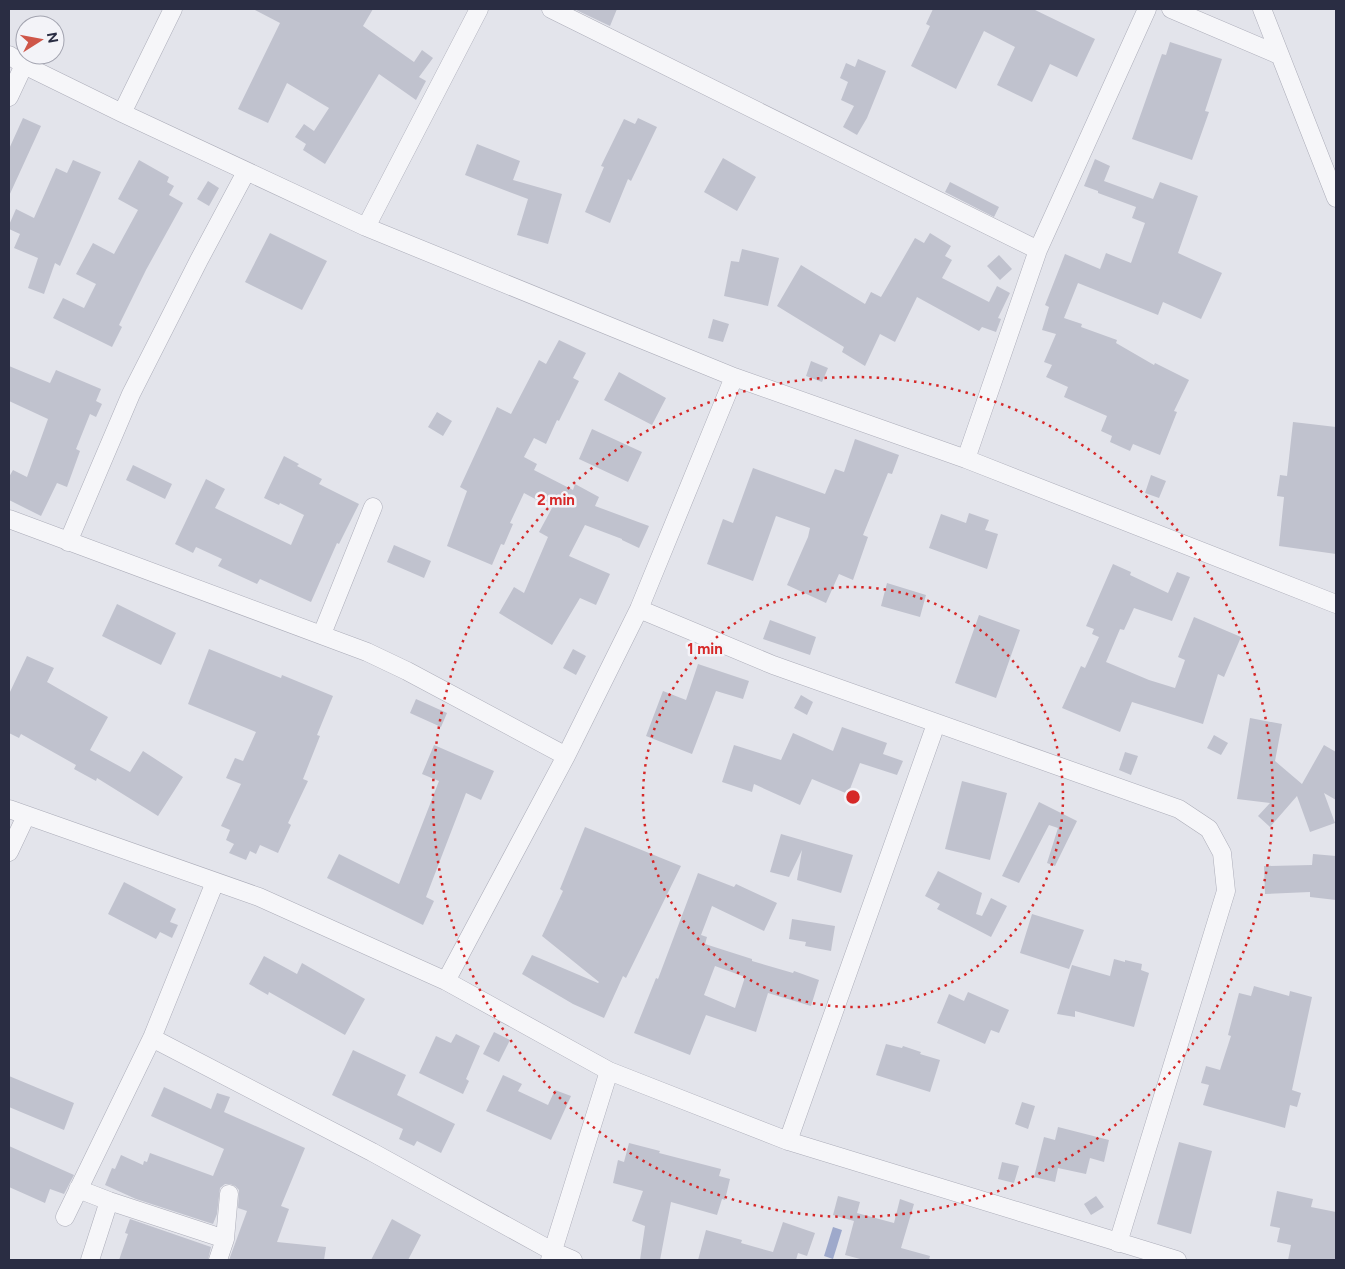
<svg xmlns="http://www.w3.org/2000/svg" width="1345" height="1269" font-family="Figtree,sans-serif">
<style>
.water{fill:#9ea9cb}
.building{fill:#c0c2ce;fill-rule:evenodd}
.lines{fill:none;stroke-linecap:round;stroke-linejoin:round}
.minor-casing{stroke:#acadb9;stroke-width:19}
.minor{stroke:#f6f6f9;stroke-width:18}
.ring{fill:none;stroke:#d62828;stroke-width:2.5;stroke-dasharray:2.5 5}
.centre{fill:#d62828;stroke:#f3f3f8;stroke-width:2.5}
.ring-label{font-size:15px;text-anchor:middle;font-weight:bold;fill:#d62828;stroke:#f3f3f8;stroke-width:5;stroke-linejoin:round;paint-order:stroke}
</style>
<rect width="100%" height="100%" fill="#e3e4eb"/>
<!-- water -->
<path class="water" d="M833 1227 842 1230 833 1259 824 1256Z"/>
<!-- building -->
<path class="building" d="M253 9H373L363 26 414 62 422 50 433 58 419 77 426 81 416 100 379 74 325 164 303 150 306 144 295 137 304 124 314 131 329 108 287 83 268 123 238 109 280 23Z
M574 9H617L610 26Z
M933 9H1033L1095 39 1077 77 1050 64 1032 102 997 85 1015 47 984 31 956 89 911 66 930 26 926 24Z
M1170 42 1222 59 1205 111 1209 112 1192 160 1132 139 1162 54 1166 55Z
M858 59 886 71 867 118 857 135 843 127 854 106 841 100 848 82 840 78 846 63 855 67Z
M23 118 41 126 9 196V149Z
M638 118 657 127 631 181 628 179 610 223 585 212 604 167 601 166 624 119 635 124Z
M477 144 520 161 513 180 562 194 548 244 517 235 528 199 465 175Z
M723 158 756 177 737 211 704 192Z
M1095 159 1110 166 1104 181 1153 199 1160 182 1198 196 1178 253 1222 273 1201 319 1163 302 1158 315 1078 283 1064 318 1082 324 1081 327 1117 340 1116 343 1154 365 1155 363 1189 380 1174 411 1177 412 1160 455 1133 444 1130 451 1110 442 1112 436 1101 431 1107 416 1064 397 1068 387 1046 377 1052 365 1044 362 1056 334 1042 330 1049 307 1045 305 1065 254 1100 269 1106 253 1131 263 1145 223 1132 218 1136 207 1098 193V191L1084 186Z
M73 160 101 172 60 266 55 263 44 294 28 288 38 258 14 248 20 234 9 229V225L16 209 34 218 56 168 67 173Z
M139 160 169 177 167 182 174 186 169 195 183 203 146 270 119 325 122 327 112 347 53 318 63 298 84 308 96 284 76 274 93 243 114 254 138 210 118 199Z
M208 181 219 188 209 206 197 199Z
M950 182 999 207 994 217 945 192Z
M270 233 327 261 302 310 245 282Z
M930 233 951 246 945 256 952 260 942 278 989 302 997 286 1010 293 998 318 1001 319 996 332 982 327 979 331 917 297 895 342 880 334 865 366 842 352 844 347 777 306 801 265 865 304 871 292 881 297 915 238 924 243Z
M742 249 779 258 768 306 724 296 731 261 739 262Z
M999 255 1012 269 1000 280 987 266Z
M713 319 729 324 723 342 708 338Z
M559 340 586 353 573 378 579 381 559 421 557 420 546 444 534 438 524 457 537 464 534 470 573 490 575 484 599 497 595 506 649 526 639 548 622 540V539L585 525 569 556 610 574 596 605 580 598 552 645 499 613 514 587 524 593 548 537 539 532 552 508 524 493 510 523 513 524 504 545 501 544 492 565 447 546 467 491 460 487 497 407 511 414 539 360 546 364Z
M811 361 828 368 822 382 806 376Z
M9 366 50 383 56 370 101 389 96 401 102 404 96 417 90 414 76 449 80 451 67 487 57 483 41 516 9 500V477L13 470 27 477 48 419 9 401Z
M619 372 666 398 652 425 604 400Z
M437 412 452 421 443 436 428 427Z
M1293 422 1336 427V554L1279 546 1284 497 1277 496 1280 475 1287 476Z
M592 429 642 452 628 482 579 459Z
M855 439 899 455 892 474 888 473 863 535 868 537 853 580 839 574 826 603 787 585 808 537 810 528 776 516 753 581 707 564 723 519 733 523 753 468 825 494 835 469 844 472Z
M284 456 299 464 297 466 322 479 319 484 359 504 339 544 337 543 311 602 260 579 257 584 218 566 222 559 196 547 193 553 175 544 206 479 225 489 215 508 291 545 304 515 280 503 279 505 264 498Z
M133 465 172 484 165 499 126 480Z
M1151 475 1166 481 1159 498 1145 493Z
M969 513 989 520 985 530 998 534 987 569 929 548 941 514 966 523Z
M394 545 431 561 424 578 387 562Z
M1113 564 1131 572 1130 575 1168 593 1177 572 1190 577 1172 621 1134 608 1124 630 1120 629 1106 662 1149 680 1175 688 1185 660 1178 657 1194 617 1241 637 1224 677 1218 674 1203 724 1132 702 1120 732 1062 708 1081 666 1085 668 1099 637 1092 634 1094 629 1086 626Z
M887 583 926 595 920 617 881 606Z
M117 604 176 633 161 665 102 636Z
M979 615 1020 630 996 698 955 683Z
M770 620 816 637 810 655 763 639Z
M209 649 281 678 282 675 333 696 317 735 320 736 303 779 308 781 288 823 291 825 278 853 260 845 256 854 250 851 246 860 229 853 234 844 226 840 230 830 221 826 241 784 226 778 235 758 243 761 256 732 188 704Z
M573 649 586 656 576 675 563 668Z
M27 656 54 668 47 682 108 717 90 750 130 772 143 751 183 777 158 816 97 778 96 781 74 769 76 765 21 734 19 738 9 733V694Z
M698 664 749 681 743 699 716 691 692 754 646 736 663 691 686 700Z
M801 695 813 702 807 715 794 708Z
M416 699 447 713 441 727 410 713Z
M1250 718 1282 724 1275 761 1302 784 1324 745 1336 752V800L1324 793 1335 823 1310 832 1297 796 1270 827 1258 816 1270 803 1237 799Z
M842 727 887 743 883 754 903 761 897 775 860 763 848 794 812 779 800 805 754 784 752 792 722 782 734 745 781 760 793 733 833 751Z
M1214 735 1228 743 1221 755 1207 748Z
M434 745 494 771 481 800 466 793 426 897 434 901 423 925 327 878 339 854 399 884 439 781 422 774Z
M1125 752 1138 756 1131 775 1119 770Z
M962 781 1007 793 990 860 945 849Z
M1039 802 1077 821 1055 866 1047 863 1058 828 1049 825 1019 883 1002 876Z
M585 827 681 866 626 978 623 976 604 1018 573 1004 522 974 532 955 598 983 599 982 542 936 563 891 560 889Z
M781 834 853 855 841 893 797 880 802 850 789 877 770 872Z
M1313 854 1336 856V900L1310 897V892L1265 894 1264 866 1312 865Z
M938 871 982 893 976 914 982 916 991 898 1007 906 991 937 937 909 940 904 925 896Z
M698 873 734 887 736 884 777 903 764 931 712 906 701 935 707 937 705 944 752 959V961L793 973 794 971 819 980 811 1006 768 993 756 1032 706 1015 690 1055 634 1033 656 978 658 979ZM715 966 745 977 735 1008 704 995Z
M124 882 176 909 170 922 178 925 172 938 160 932 156 939 108 914Z
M1032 914 1084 930 1069 969 1020 953Z
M792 919 835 926 831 951 805 946 806 942 789 939Z
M264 956 297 974 302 963 365 999 345 1035 269 992 268 995 249 984Z
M1114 959 1125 962V960L1142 964 1141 970 1149 973 1134 1027 1075 1011V1017L1057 1014 1072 965 1110 976Z
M1254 986 1289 996 1290 991 1312 997 1292 1090 1301 1093 1297 1107 1290 1105 1285 1128 1203 1105 1209 1085 1201 1083 1206 1066 1220 1070 1231 1036 1228 1035 1239 993 1251 996Z
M968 992 1009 1010 999 1033 991 1030 985 1044 937 1023 949 994 964 1001Z
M494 1032 510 1040 499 1062 483 1054Z
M456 1034 480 1046 466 1079 469 1081 463 1094 419 1073 436 1036 451 1043Z
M886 1044 902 1048 903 1046 921 1052 920 1054 940 1060 930 1092 876 1075Z
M353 1050 406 1075 397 1095 455 1124 441 1153 417 1141 414 1146 399 1139 403 1129 332 1095Z
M503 1075 522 1084 518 1091 548 1105 555 1090 571 1096 551 1140 486 1111Z
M9 1076 74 1103 64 1130 9 1107Z
M164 1087 211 1109 217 1093 230 1097 224 1112 305 1148 281 1206 289 1209 277 1242 326 1247 324 1260H229L247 1211 238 1208 239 1190 235 1186 230 1184H225L220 1188 217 1214 213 1224 136 1199 105 1185 112 1168 115 1169 121 1155 143 1165 144 1161 147 1162 150 1153 213 1176 224 1149 151 1116Z
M1022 1102 1035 1106 1028 1129 1015 1124Z
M1058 1127 1109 1140 1104 1162 1090 1158 1086 1174 1058 1168 1055 1182 1034 1177 1044 1137 1055 1140Z
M1179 1142 1212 1151 1191 1234 1157 1224Z
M629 1143 660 1151 659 1153 721 1169 719 1176 730 1179 725 1200 722 1199 717 1215 671 1202 660 1260H640L645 1226 632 1221 643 1191 613 1183 618 1160 624 1162Z
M9 1146 74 1175 64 1194 50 1189 45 1203 9 1187Z
M1002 1162 1019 1166 1014 1183 998 1179Z
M1277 1191 1313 1199 1311 1207 1336 1212V1260H1288L1291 1245 1277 1242 1280 1228 1270 1226Z
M838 1196 860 1202 857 1213 894 1223 900 1199 914 1204 901 1248 930 1256 929 1260H864L845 1255 854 1221 833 1215Z
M1096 1196 1104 1207 1091 1215 1084 1204Z
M130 1219 211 1247 208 1260H119L128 1234 125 1233Z
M392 1219 421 1235 408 1260H371Z
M783 1222 815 1233 807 1256 798 1253 796 1260H698L706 1230 742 1240 741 1243 773 1252Z"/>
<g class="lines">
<defs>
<path id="minor" d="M551 9 1038 250
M1171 9 1279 55
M1262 9 1336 198
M9 55 24 65 122 113 366 227 734 377 966 459 1336 604
M9 97 24 65
M122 113 173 9
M366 227 479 9
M966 459 1038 250 1147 9
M9 519 367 652 407 671 566 756
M68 542 131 394 199 260 246 172
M639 609 773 665 1179 809 1209 829 1222 853 1226 891 1118 1243
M322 634 373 507
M9 809 259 897 446 981 609 1071 788 1141 1177 1260
M9 852 26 816
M446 981 566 756 639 609 734 377
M152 1038 372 1152 552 1251 573 1260
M788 1141 936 724
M78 1189 109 1201 225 1239
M65 1217 152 1038 215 882
M90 1260 109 1201
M218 1260 225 1239 229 1194
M550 1260 609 1071"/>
</defs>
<!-- minor casing -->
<use href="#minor" class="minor-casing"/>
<!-- minor -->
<use href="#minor" class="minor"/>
</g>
<!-- distance rings -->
<g class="ring">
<circle cx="853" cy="797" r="210"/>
<circle cx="853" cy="797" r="420"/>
</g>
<circle cx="853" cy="797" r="8" class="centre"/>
<g class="ring-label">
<text x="556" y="505">2 min</text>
<text x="705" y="654">1 min</text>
</g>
<!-- border -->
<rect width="1345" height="1269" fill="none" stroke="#2a2d43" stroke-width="20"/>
<!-- north arrow -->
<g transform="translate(40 40) rotate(79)"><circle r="24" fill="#f3f3f8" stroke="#a3a4b0"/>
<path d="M0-4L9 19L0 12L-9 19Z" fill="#cf5649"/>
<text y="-8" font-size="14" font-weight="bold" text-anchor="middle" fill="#2a2d43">N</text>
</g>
</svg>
